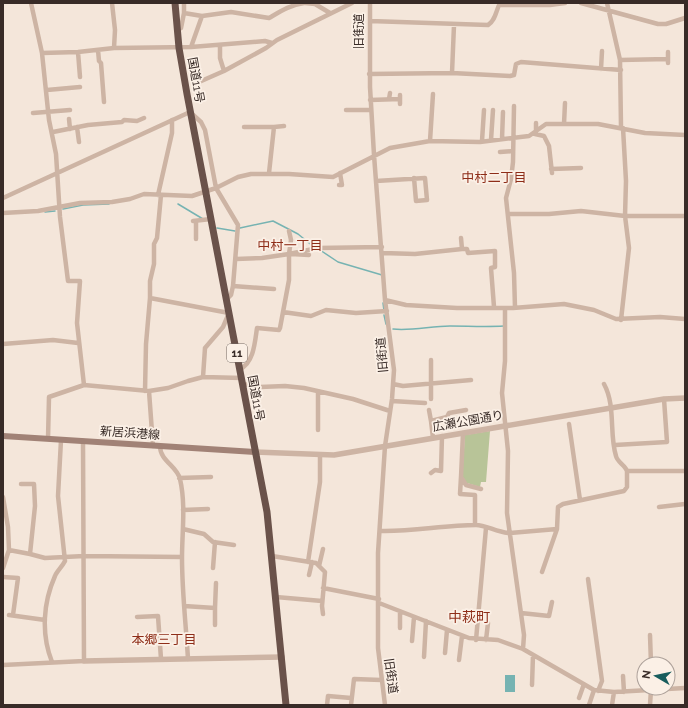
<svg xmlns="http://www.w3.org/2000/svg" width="688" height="708" font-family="Raleway,'Noto Sans JP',sans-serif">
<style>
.green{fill:#b8c498}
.water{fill:#76b3b2}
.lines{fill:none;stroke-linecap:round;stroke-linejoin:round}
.stream{stroke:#76b3b2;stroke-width:1.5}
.minor{stroke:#cdb4a4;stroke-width:4.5}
.tertiary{stroke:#cdb4a4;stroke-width:5.5}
.secondary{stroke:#a18276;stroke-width:6}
.trunk{stroke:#6a524a;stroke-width:7}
.labels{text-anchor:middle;stroke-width:3.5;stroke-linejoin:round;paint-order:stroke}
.shield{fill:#fbf0e6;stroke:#726660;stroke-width:1}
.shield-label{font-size:11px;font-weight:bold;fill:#382b27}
.street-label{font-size:12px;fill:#382b27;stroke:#fbf0e6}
.neighbourhood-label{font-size:13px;fill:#8e2d18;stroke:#fbf0e6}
.quarter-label{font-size:14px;fill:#8e2d18;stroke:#fbf0e6}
</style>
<rect width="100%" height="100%" fill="#f4e6da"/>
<!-- green -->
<path class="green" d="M490 431 486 482H481L480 487 467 483 462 478 465 435Z"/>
<!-- water -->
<path class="water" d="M505 675H515V692H505Z"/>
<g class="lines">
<!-- stream -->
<path class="stream" d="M178 204 203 219
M63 209 83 205 109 204
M45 212 55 211
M217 228 235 231
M240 228 273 221 298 234 314 247
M320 250 338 262 382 275
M383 303 384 311
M384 315 386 324
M393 329C412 331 431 326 450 326 468 326 485 327 504 326"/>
<!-- minor -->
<path class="minor" d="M31 3 42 53 49 120 56 154 60 217 68 281H80L77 323 84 385
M112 3 115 30 114 48
M184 3V13L202 16 191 47
M305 3 315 4 330 13
M370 3V87L374 155 385 300 394 370 392 399 385 446 378 553V648L385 705
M581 3 658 24H666L685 18
M607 3 620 60 621 127
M500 5H550L565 3
M202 16 231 12 269 18C281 11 290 5 304 3
M370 21 488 25C496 20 496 10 500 3
M177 30 181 28 184 13
M98 50 99 61 101 63 104 102
M78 52 80 77
M668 52V63
M42 53 78 52 114 48 191 47 265 41 272 43
M620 60 668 59
M601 69 602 51
M224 71 266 48 277 40 352 3
M452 73 454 25
M369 74 452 73 510 76 514 75 516 64 521 62 621 70
M199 82 224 71 220 58V45
M47 90 80 87
M389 99 390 93
M370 100 400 99
M400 104V95
M514 106 513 162 511 179 506 198 514 273 515 308
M346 110H371
M33 113 70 110
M191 113 201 122 205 130 216 188 238 225 233 286 231 295 226 300
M69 119 70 129
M536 123V132
M564 124 565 103
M77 127 79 142
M244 127H274
M53 132 88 125 122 122 124 120 137 121 144 118
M535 134 544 136 549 146 552 173
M502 139 503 112
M491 140 493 110
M430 141 433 94
M482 141 484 110
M500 152 513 151
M551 169 581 168
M269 173 274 127 284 126
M376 181 425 178 427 200 416 201 414 178
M339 185H342L340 173
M158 195 172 133V120
M3 198 190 112
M3 213 38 211 80 203 112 202 130 199 144 194 192 196 216 188 238 177 251 174H289L333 177 390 148 430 141 480 142 529 136 546 124H598L645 133 685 135
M508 214H549L581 211 625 216H685
M193 221 211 219
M196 221V239
M462 249H467L468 253 495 251V267L491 268 494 307
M383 253 415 254 462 249 461 238
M291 254 309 255
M236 259 262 258 289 254 291 240 289 231
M233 286 274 289
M150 298 229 313 223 327 205 348 203 377
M385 300 406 305 457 308H513L564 304 594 310 616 319 660 317 685 319
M505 308V361L502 393 508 451 507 513 524 635 523 649
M283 312 311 316 326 310 356 313 387 311
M621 320 629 248 625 216 626 181 623 128
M3 344 53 340 78 343
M431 360V399
M240 369C254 363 255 341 257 328L279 330 280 328 289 280V254L318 248 382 247
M243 384 260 387 285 386 304 388 353 399 390 411
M393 384 403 386 471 380
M604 384C616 406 609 434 616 456 617 462 625 465 627 471H685
M145 391 146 344 150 298V281L154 264V244L157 238 161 195
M149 391 153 446
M392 401 425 403
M429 410 431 421
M569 424 580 500
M318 430V393
M463 433 461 477 466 485 481 489
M433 438 431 421 447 417 449 413 466 410
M48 439 49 397 84 385 149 391 168 388 188 381 203 377 242 378
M615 445 667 442 664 399
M160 446C160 461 177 466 180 479 186 505 182 532 182 558 182 592 186 625 188 659
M431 473 435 470 441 471 442 436
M461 477 460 494 475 495V525
M179 478 211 477
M3 497 8 527 9 550 3 568
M659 507 685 504
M183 510 208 509
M183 529 204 534 213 542 234 545
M557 529 558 507 563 504 624 491 627 487V471
M380 531C412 532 444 525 476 525 486 525 496 532 508 533
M510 533 557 529 542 572
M9 550 30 554 35 506 34 484H21
M30 554 45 558 84 556 182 557
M272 556 316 563 325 572 322 606 323 614
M308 562 320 482V455
M319 566 323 549
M213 568 215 542
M309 575 312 562
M3 577 18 578 13 615
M588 579 602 681 598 691
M323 588 379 599
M276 597 322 601
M379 603 469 638 498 640 523 649 594 690 614 692 685 688
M184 606 215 608 216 583
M215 608V625
M521 613 549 616 552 602
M9 615 45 620
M137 617 158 616 161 659
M400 628V612
M650 635 651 664
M476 640 486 528
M486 640 488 623
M412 641 414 617
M445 653 447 630
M424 657 426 621
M459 660 462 636
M52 662C41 634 43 603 55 576 57 571 62 567 65 561L58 496 61 440
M3 665 84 661 83 441
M623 676 624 692
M532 685 533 655
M579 698 584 684
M327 705 328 696 351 698
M351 705 354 679 381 680
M589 705 594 690
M612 705 614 692
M650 705 651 690"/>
<!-- tertiary -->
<path class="tertiary" d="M255 452 334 455 664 399 685 398
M84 661 282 657"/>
<!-- secondary -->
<path class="secondary" d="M3 436 255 452"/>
<!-- trunk -->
<path class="trunk" d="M175 3 179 48 187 94 267 512 286 705"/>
</g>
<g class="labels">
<!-- shield labels -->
<rect class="shield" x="227" y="344" width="20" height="18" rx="3"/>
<g class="shield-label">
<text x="237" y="357">11</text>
</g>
<!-- street labels -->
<g class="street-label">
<text transform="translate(359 31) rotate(-90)" y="4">旧街道</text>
<text transform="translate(196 80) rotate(80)" y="4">国道11号</text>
<text transform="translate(382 355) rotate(-95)" y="4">旧街道</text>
<text transform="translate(256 398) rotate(80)" y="4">国道11号</text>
<text transform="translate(468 421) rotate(-10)" y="4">広瀬公園通り</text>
<text transform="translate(130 433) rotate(4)" y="4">新居浜港線</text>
<text transform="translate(391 676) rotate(82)" y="4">旧街道</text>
</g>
<!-- neighbourhood labels -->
<g class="neighbourhood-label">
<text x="494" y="182">中村二丁目</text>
<text x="290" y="250">中村一丁目</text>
<text x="164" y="644">本郷三丁目</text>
</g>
<!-- quarter labels -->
<g class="quarter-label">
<text x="469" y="622">中萩町</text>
</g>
</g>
<!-- border -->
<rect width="688" height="708" fill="none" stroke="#382b27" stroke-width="8"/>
<!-- north arrow -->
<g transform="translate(656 676) rotate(279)"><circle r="19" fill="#fbf0e6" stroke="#ada19a"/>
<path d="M0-3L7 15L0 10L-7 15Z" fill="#185d5d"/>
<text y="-6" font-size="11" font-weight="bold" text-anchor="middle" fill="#382b27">N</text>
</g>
</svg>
